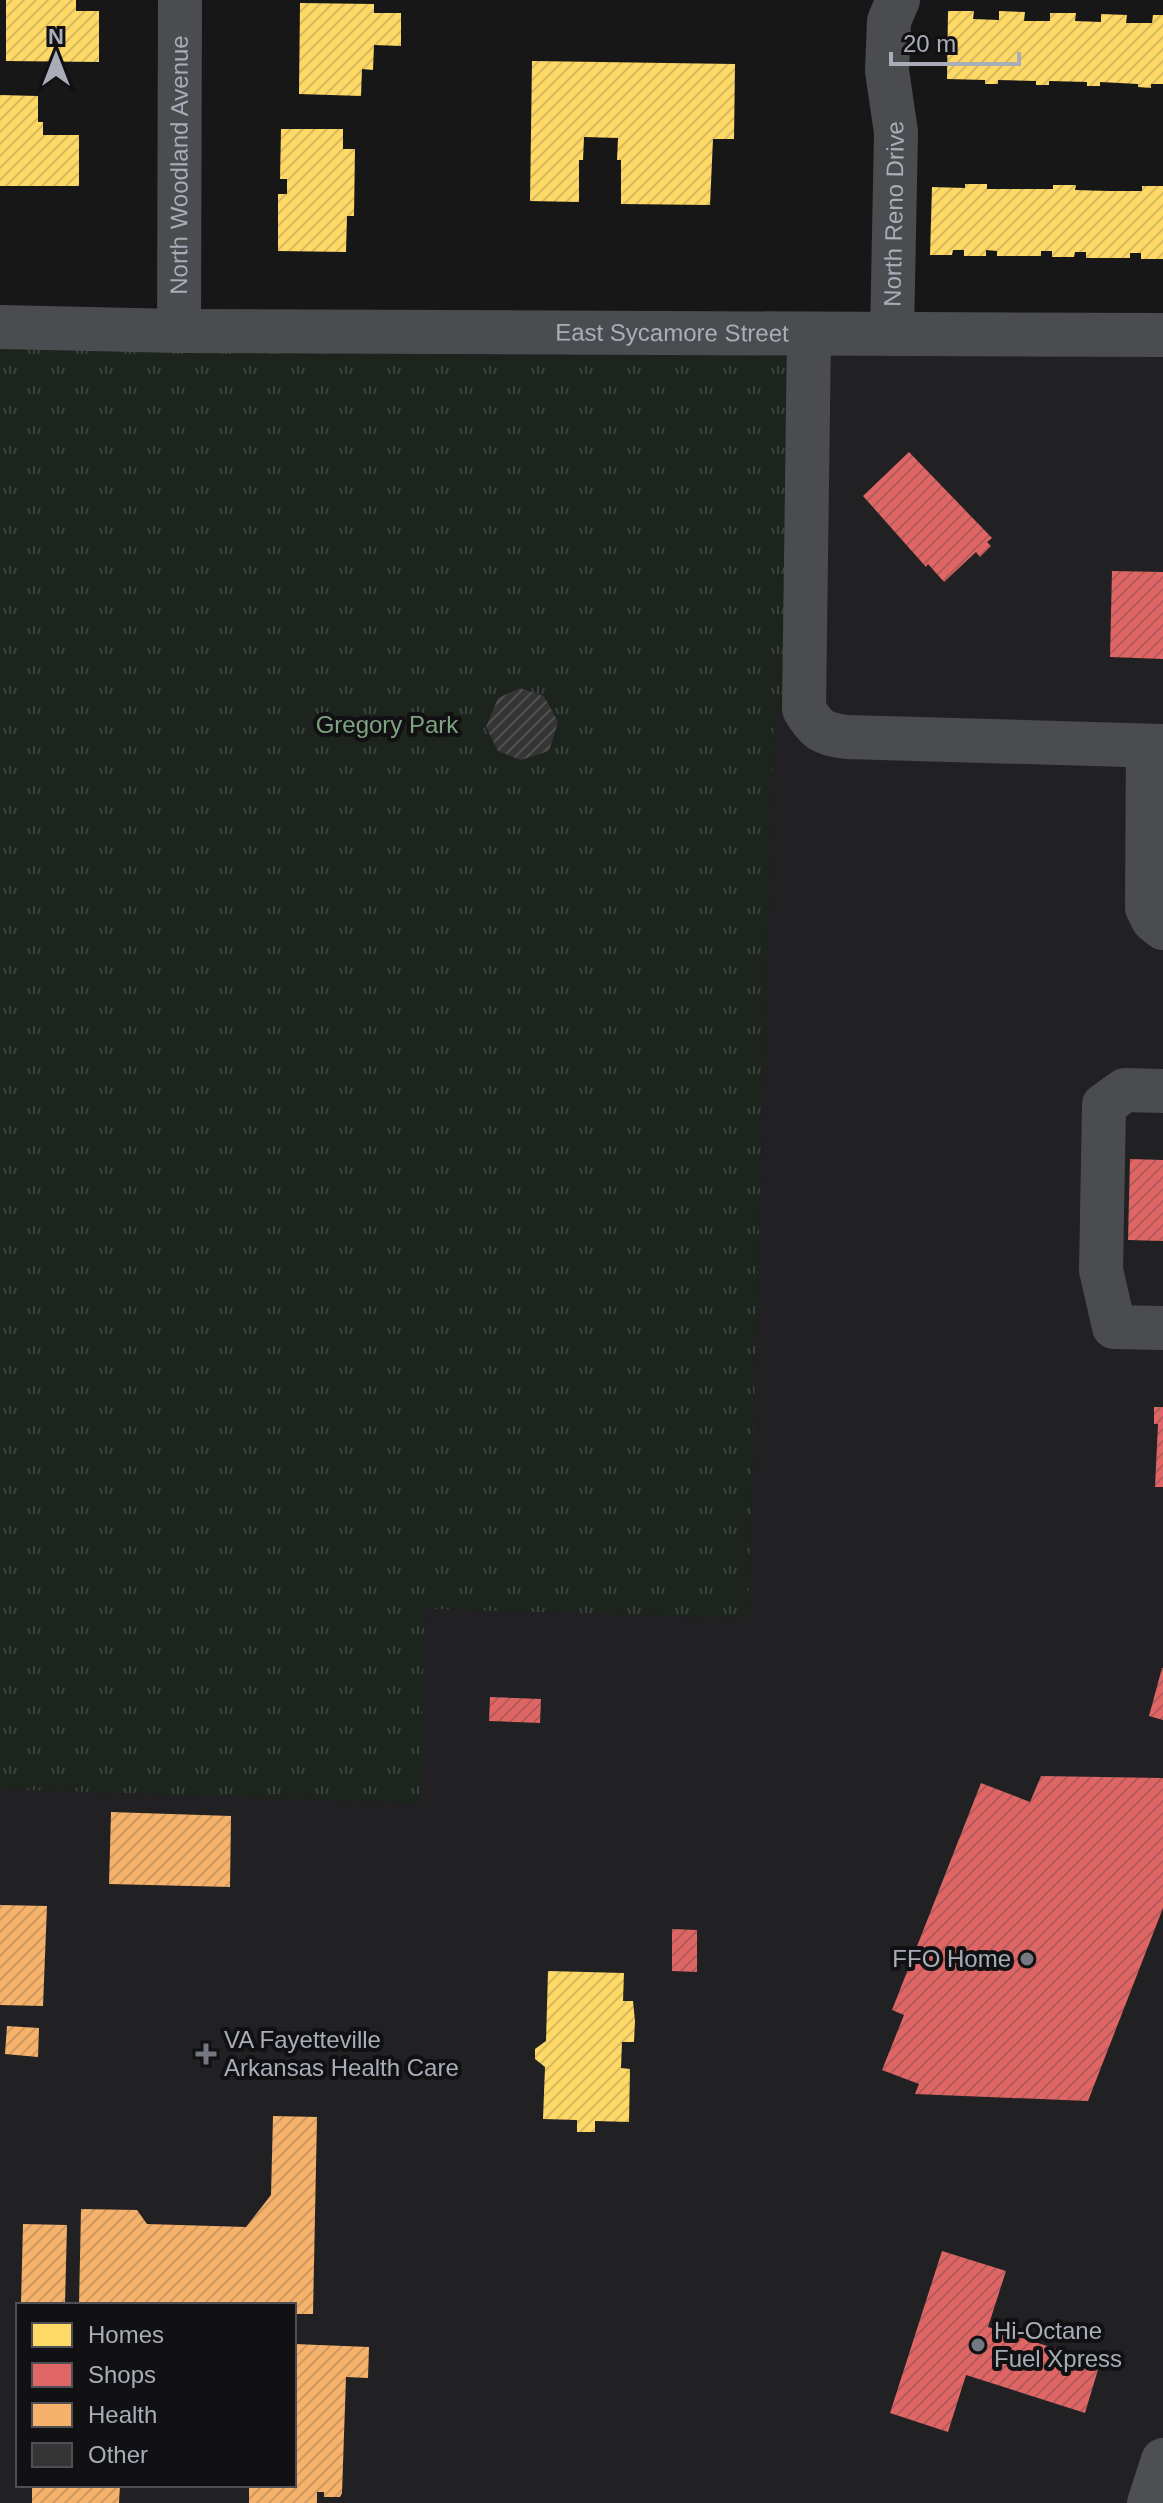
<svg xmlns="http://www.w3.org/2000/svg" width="1163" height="2503" font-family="Helvetica,sans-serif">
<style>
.built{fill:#212123;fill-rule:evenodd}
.grass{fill:url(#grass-tufts)}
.homes{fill:url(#homes-hatch)}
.shops{fill:url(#shops-hatch)}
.health{fill:url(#health-hatch)}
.building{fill:url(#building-hatch)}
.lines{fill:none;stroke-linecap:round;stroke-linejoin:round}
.minor{stroke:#4b4c50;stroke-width:44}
.major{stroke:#4d4f52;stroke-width:44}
.poi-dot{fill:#757880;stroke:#111113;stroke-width:3}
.labels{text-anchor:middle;stroke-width:8;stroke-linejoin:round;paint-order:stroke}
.street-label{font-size:24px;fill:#a8adb8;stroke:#111113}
.park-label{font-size:24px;fill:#7fa381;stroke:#111113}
.poi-label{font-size:24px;fill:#a8adb8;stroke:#111113;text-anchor:start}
</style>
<defs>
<pattern id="grass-tufts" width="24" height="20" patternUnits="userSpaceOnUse" patternTransform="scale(2)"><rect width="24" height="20" fill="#1d241e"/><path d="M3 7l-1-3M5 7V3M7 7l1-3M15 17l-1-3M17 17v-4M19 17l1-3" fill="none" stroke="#3b413d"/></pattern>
<pattern id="homes-hatch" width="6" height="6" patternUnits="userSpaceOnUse" patternTransform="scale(2)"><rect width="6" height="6" fill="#ffd966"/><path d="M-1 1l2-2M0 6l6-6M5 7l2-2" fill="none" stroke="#d6b85d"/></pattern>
<pattern id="shops-hatch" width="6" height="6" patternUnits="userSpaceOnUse" patternTransform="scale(2)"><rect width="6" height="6" fill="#e06666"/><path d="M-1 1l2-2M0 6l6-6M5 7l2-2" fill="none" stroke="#b45a5a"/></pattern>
<pattern id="health-hatch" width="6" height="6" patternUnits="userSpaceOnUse" patternTransform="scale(2)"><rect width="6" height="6" fill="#f6b26b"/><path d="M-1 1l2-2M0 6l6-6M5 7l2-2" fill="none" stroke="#cf9961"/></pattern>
<pattern id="building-hatch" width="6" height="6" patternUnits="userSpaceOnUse" patternTransform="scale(2)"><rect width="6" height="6" fill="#353536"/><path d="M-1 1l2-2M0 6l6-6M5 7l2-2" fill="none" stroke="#4f5051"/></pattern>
</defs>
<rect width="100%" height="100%" fill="#171717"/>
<!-- built -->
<path class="built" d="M809 334 1163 335V2503H0V1789L419 1803 425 1609 748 1618 774 710 803 709ZM18 2305H294V2485H18Z"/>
<!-- grass -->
<path class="grass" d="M0 327 809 334 804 709 774 710 748 1618 425 1609 420 1803 0 1789Z"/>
<!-- homes -->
<path class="homes" d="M6 0H76V11H99V62L6 61Z
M300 3 374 4V13H401V46L374 45 373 70 362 69 361 96 299 94Z
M948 11H974L973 19 999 20V11L1025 12 1024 21H1050V13H1076L1075 21 1101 22V14L1127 15 1126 23H1152L1153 15H1163V84H1151V88L1138 87V84L1100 82V86H1087V82L1049 81V85H1036V81L998 80V84H985V80L947 79Z
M532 61 735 64 734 139H713L710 205 621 204V160H617L618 138 584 137 583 160H579V202L530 201Z
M0 95 38 96V122H43V135H79V186H0Z
M281 129H343V149H355L354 216H347L346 252 278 251V194H287V179H280Z
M965 184H987V189H1053V185H1076L1075 190 1109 191H1142V186H1163V259H1141V253H1130V258H1086V252H1075L1074 257H1052V251H1041V256H997V251L986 250V256H964V250H953L952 255H930L932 187 965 188Z
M548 1971 624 1973 623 2001H633L635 2021 634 2042H622L621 2068 630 2069 629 2122 595 2121V2132H577V2120L543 2119 545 2067 535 2059V2049L546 2041Z"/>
<!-- shops -->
<path class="shops" d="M909 452 992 538 987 542 991 546 980 557 976 552 944 582 928 564 926 567 863 496Z
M1112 571 1163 572V659L1110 657Z
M1130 1159 1163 1160V1241L1128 1240Z
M1154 1407H1163V1487H1155L1158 1424H1154Z
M1162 1668H1163V1720L1149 1716Z
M490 1697 541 1699 540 1723 489 1721Z
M1041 1776 1163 1778V1908L1088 2101 915 2094 919 2084 882 2070 904 2015 892 2010 981 1783 1030 1802Z
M672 1929 697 1930V1972L672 1971Z
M942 2251 1006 2271 988 2327 1100 2363 1085 2413 966 2375 948 2432 890 2413Z"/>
<!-- health -->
<path class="health" d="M111 1812 231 1816 230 1887 109 1884Z
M0 1905 47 1906 43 2006 0 2005Z
M7 2026 39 2028 38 2057 5 2054Z
M273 2116 317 2117 313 2314H294V2305H79L81 2209 137 2210 147 2224 246 2227 271 2195Z
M23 2224 67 2225 65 2304 21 2303Z
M294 2344 369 2347 368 2378 346 2377 342 2493 340 2497H324V2492H317V2503H249V2487L294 2485Z
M32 2485H120L119 2503H32Z"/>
<!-- building -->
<path class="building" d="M520 688 544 696 558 722 549 751 521 760 498 751 486 727 498 698Z"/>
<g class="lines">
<!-- minor -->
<g class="minor">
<path id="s1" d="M0 327 179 331 1163 335"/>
<path id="s2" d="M179 331 180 0"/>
<path d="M809 334 804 709C816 730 823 734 846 737L1163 746"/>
<path id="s3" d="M892 334 896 132 887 71 889 21 898 0"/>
<path d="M1148 746 1147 908 1153 920 1163 928"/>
<path d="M1163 1091 1125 1090 1104 1105 1101 1270 1114 1327 1163 1328"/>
</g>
<!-- major -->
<path class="major" d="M1149 2503 1163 2460"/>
</g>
<!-- markers -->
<g class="poi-dot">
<circle cx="1027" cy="1959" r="8"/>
<path d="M202 2042h8v8h8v8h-8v8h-8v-8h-8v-8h8z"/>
<circle cx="978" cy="2345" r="8"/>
</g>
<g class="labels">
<!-- street labels -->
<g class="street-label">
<text dy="8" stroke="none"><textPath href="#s2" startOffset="166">North Woodland Avenue</textPath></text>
<text dy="8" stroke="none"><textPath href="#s3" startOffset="120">North Reno Drive</textPath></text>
<text dy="8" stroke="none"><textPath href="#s1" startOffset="672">East Sycamore Street</textPath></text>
</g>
<!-- park labels -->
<g class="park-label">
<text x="387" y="733">Gregory Park</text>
</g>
<!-- poi labels -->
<g class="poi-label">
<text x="1011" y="1967" text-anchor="end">FFO Home</text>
<text x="224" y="2048">VA Fayetteville<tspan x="224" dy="28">Arkansas Health Care</tspan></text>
<text x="994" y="2339">Hi-Octane<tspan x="994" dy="28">Fuel Xpress</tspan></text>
</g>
</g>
<!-- legend -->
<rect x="16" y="2303" width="280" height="184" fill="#111113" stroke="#4d4f55" stroke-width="2"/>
<rect x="32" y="2323" width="40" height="24" fill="#ffd966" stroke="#4d4f55" stroke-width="2"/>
<text x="88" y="2343" font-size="24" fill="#a8adb8">Homes</text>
<rect x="32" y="2363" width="40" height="24" fill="#e06666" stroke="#4d4f55" stroke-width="2"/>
<text x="88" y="2383" font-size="24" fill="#a8adb8">Shops</text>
<rect x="32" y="2403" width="40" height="24" fill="#f6b26b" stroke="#4d4f55" stroke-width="2"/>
<text x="88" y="2423" font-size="24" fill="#a8adb8">Health</text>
<rect x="32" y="2443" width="40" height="24" fill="#353536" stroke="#4d4f55" stroke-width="2"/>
<text x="88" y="2463" font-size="24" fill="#a8adb8">Other</text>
<!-- north arrow -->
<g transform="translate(56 56)" stroke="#111113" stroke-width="6" paint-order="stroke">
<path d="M0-6L14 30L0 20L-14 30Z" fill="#a8adb8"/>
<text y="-12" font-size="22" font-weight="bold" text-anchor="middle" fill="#a8adb8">N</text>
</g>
<!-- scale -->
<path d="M891 52v12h128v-12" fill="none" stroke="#a8adb8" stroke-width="4"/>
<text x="903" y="52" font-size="24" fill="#a8adb8" stroke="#111113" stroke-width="6" paint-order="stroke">20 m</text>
</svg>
